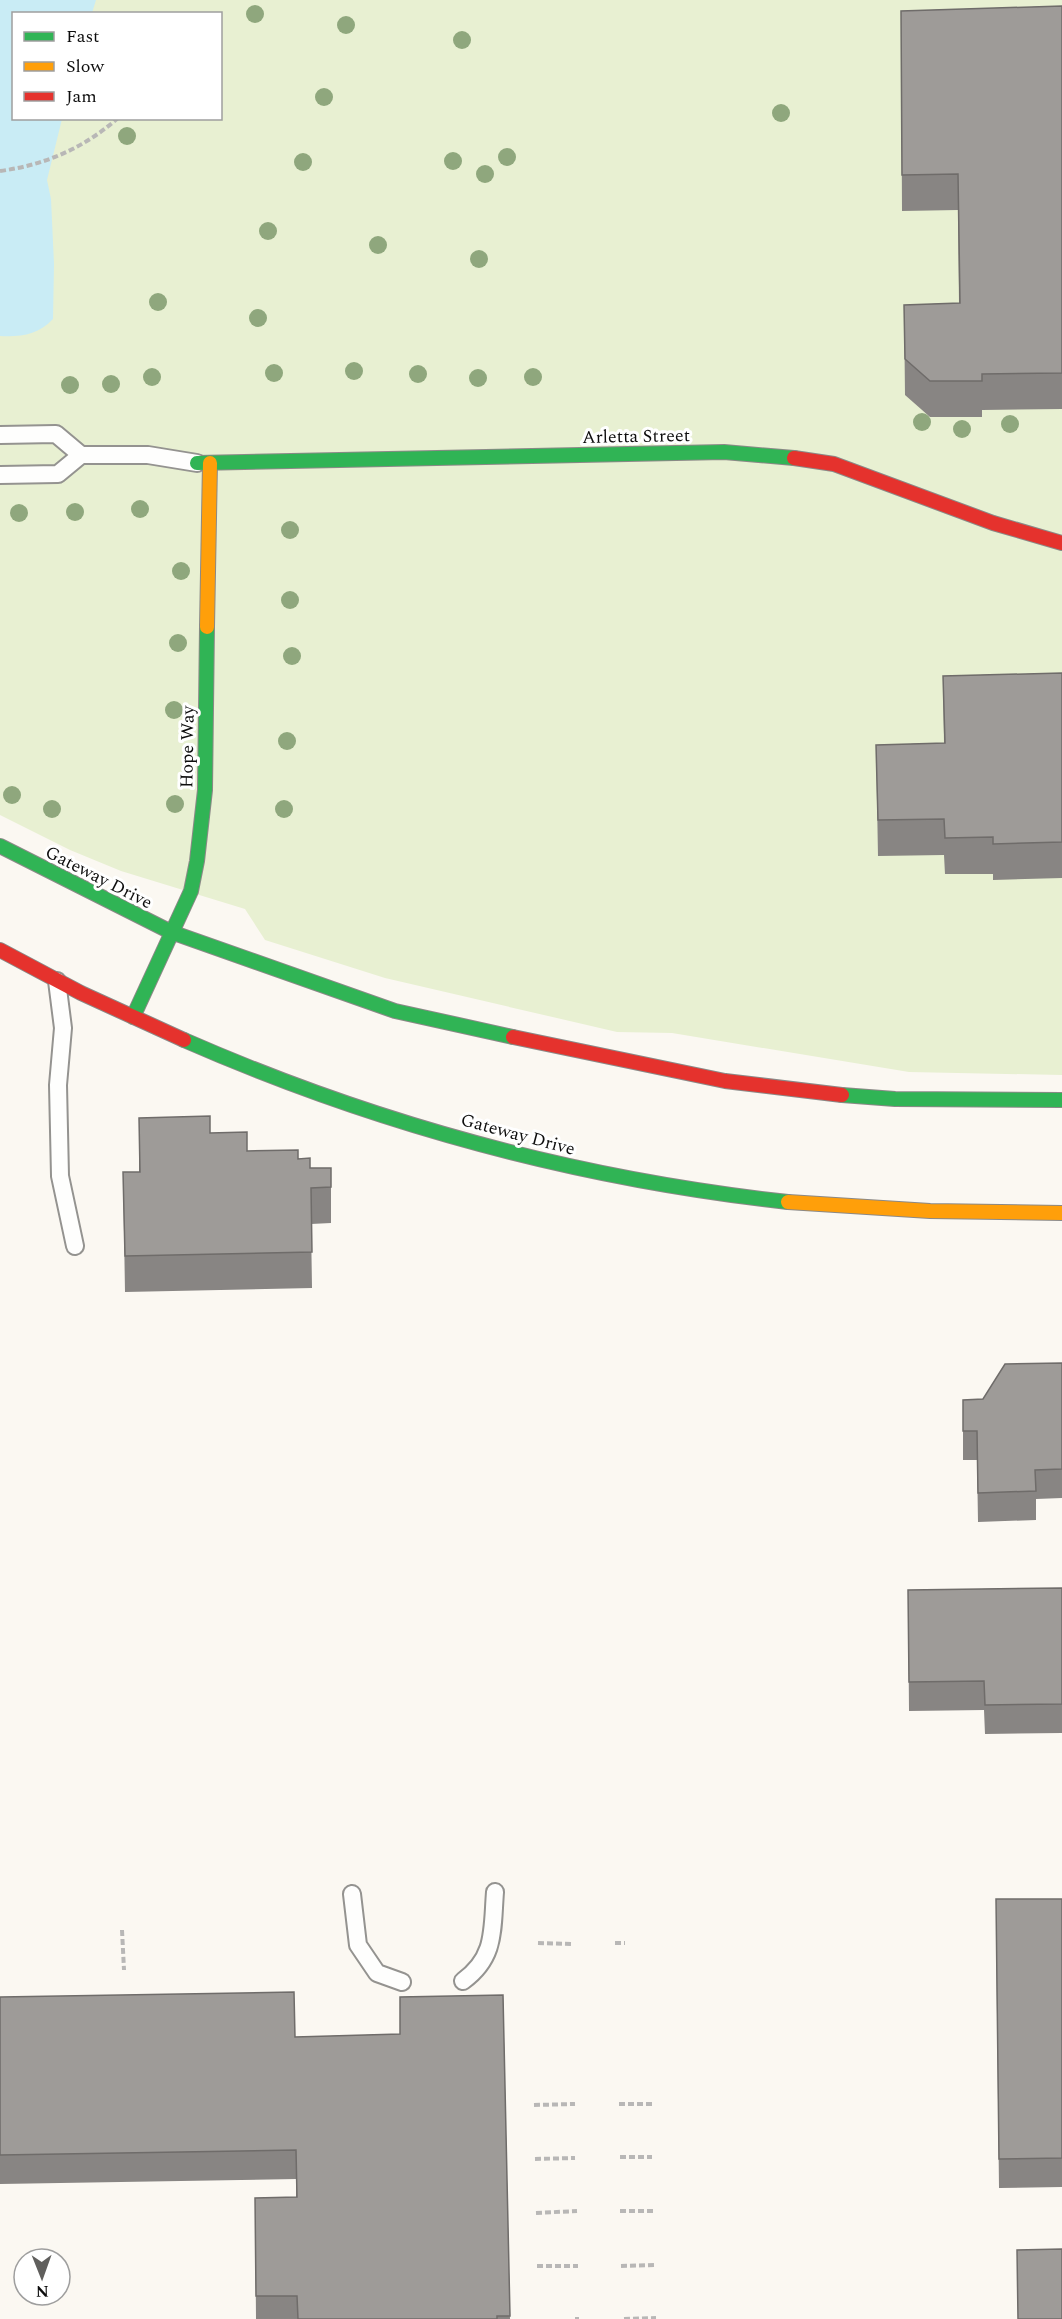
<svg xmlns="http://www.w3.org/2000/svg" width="1062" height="2319" font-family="Spectral,serif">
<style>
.green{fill:#e8f0d2;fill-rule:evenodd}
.water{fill:#c9ecf5}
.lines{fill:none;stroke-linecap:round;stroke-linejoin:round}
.lane-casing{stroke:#949390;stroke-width:20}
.fast-casing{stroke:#8b8987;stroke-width:16}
.slow-casing{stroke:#8b8987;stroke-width:16}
.jam-casing{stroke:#8b8987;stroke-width:16}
.path{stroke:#b8b7b6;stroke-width:4;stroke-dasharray:6 3;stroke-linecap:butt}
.lane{stroke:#fefefd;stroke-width:16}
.fast{stroke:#30b455;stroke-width:14}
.slow{stroke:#ff9f0a;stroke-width:14}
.jam{stroke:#e5322d;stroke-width:14}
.tree{fill:#8fa77d}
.wall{fill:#888583}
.building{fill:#9e9b98;stroke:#6f6c6a;stroke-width:1.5}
.labels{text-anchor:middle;stroke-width:6;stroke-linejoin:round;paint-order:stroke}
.street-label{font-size:18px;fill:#0d0d0d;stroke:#fff}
</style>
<rect width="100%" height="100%" fill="#fbf8f2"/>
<!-- green -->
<path class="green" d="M0 0H1062V1075L909 1072 672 1033 617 1032 385 978 265 940 245 909 121 871 70 850 0 815ZM14 14H220V118H14Z"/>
<!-- water -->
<path class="water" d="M0 0H96L92 13 14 14V118L62 119 47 180 51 199 54 264 53 319C38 335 21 337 0 336Z"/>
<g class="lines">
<defs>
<path id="lane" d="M0 435 56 434 81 455
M0 475 58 474 81 455H148L197 463
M57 981 63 1028 58 1085 60 1176 75 1246
M352 1894 358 1945 377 1973 402 1982
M463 1981C496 1957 492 1930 495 1892"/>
<path id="fast" d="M197 463 724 452 794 458
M0 846 171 932 395 1011 513 1037
M133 1017 191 891 197 861 205 790 207 627
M184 1040C378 1125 578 1179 788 1202
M842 1095 895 1099 1062 1100"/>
<path id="slow" d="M207 627 210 463
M788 1202 930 1211 1062 1213"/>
<path id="jam" d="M794 458 834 464 993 523 1062 543
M0 950 81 993 184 1040
M513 1037 725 1081 842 1095"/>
</defs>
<!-- lane casing -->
<use href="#lane" class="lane-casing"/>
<!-- fast casing -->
<use href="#fast" class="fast-casing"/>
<!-- slow casing -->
<use href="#slow" class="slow-casing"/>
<!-- jam casing -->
<use href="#jam" class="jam-casing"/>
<!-- path -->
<path class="path" d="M0 171C45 165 84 148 118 118
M122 1930 124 1970
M538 1943 571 1944
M615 1943H625
M619 2104H653
M534 2105 575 2104
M620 2157H652
M535 2159 575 2158
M620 2211H655
M536 2213 577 2211
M537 2266H578
M621 2266 656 2265
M575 2319H579
M624 2319 656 2318"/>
<!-- lane -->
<use href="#lane" class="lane"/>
<!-- fast -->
<use href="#fast" class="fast"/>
<!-- slow -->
<use href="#slow" class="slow"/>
<!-- jam -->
<use href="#jam" class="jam"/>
</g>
<!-- trees -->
<g class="tree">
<circle cx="255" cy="14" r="9"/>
<circle cx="346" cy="25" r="9"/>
<circle cx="462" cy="40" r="9"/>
<circle cx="324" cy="97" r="9"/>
<circle cx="781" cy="113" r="9"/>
<circle cx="127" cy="136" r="9"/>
<circle cx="507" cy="157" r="9"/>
<circle cx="453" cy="161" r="9"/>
<circle cx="303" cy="162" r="9"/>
<circle cx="485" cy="174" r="9"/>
<circle cx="268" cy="231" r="9"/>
<circle cx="378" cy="245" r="9"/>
<circle cx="479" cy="259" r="9"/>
<circle cx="158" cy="302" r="9"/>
<circle cx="258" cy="318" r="9"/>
<circle cx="354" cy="371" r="9"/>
<circle cx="274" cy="373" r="9"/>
<circle cx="418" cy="374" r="9"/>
<circle cx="152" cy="377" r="9"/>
<circle cx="533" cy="377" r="9"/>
<circle cx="478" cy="378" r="9"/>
<circle cx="111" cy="384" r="9"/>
<circle cx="70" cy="385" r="9"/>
<circle cx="922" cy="422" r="9"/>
<circle cx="1010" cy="424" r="9"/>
<circle cx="962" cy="429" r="9"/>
<circle cx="140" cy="509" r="9"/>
<circle cx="75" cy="512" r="9"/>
<circle cx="19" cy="513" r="9"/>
<circle cx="290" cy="530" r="9"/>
<circle cx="181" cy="571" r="9"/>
<circle cx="290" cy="600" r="9"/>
<circle cx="178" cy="643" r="9"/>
<circle cx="292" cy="656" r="9"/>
<circle cx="174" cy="710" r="9"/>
<circle cx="287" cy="741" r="9"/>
<circle cx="12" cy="795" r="9"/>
<circle cx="175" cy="804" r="9"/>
<circle cx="52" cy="809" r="9"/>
<circle cx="284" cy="809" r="9"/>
</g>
<!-- wall -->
<path class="wall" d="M1062 6V409L982 410V417H930L905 395 904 305 959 303 958 210 902 211 901 11Z
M1062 673V878L993 880V874H945L944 855 878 856 876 745 944 743 943 676Z
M139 1118 210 1133 247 1151 298 1159 310 1168H331V1223L311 1224 312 1288 125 1292 123 1172H139Z
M1062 1363V1498L1036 1499V1520L978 1522 977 1460H963V1400L983 1399Z
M1062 1588V1733L985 1734 984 1710 909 1711 908 1590Z
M1062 1899V2187L999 2188 996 1927Z
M503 1995 510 2319H256L255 2198 296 2197V2179L0 2184V1997L295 2037 400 2034V1997Z"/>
<!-- building -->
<path class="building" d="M1062 6V373L982 374V381H930L905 359 904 305 960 303 958 174 902 175 901 11Z
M1062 673V842L993 844V837L945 838 944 819 878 820 876 745 945 743 943 676Z
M210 1116V1133L247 1132V1151L298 1150V1159L310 1158V1168H331V1187L311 1188 312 1252 125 1256 123 1172H140L139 1118Z
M1062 1363V1469L1035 1470 1036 1491 978 1493 977 1431H963V1400L983 1399 1005 1364Z
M1062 1588V1704L985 1705 984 1681 909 1682 908 1590Z
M996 1899H1062V2158L999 2159Z
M294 1992 295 2037 400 2034V1997L503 1995 510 2316H497V2319H298L297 2296H256L255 2198 297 2197 296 2150 0 2155V1997Z
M1062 2249V2319H1018L1017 2250Z"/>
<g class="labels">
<!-- street labels -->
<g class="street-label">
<text transform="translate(636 436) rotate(-1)" y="6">Arletta Street</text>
<text transform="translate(187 747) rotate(-89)" y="6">Hope Way</text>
<text transform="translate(99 877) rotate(27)" y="6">Gateway Drive</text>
<text transform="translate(518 1134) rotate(15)" y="6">Gateway Drive</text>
</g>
</g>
<!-- legend -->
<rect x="12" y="12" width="210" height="108" fill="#ffffff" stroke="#9e9e9e" stroke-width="1.5"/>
<rect x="24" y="32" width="30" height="9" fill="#30b455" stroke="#9e9e9e" stroke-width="1.5"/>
<text x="66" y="42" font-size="18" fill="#0d0d0d">Fast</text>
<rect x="24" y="62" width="30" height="9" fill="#ff9f0a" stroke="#9e9e9e" stroke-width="1.5"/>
<text x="66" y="72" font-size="18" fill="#0d0d0d">Slow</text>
<rect x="24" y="92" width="30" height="9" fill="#e5322d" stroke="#9e9e9e" stroke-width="1.5"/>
<text x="66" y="102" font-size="18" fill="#0d0d0d">Jam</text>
<!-- north arrow -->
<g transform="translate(42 2277) rotate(179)"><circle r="28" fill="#ffffff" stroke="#9e9e9e" stroke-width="1.5"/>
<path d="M0-4.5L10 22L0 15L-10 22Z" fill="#605f5d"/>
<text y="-9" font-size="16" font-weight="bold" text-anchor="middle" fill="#0d0d0d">N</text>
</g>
</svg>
